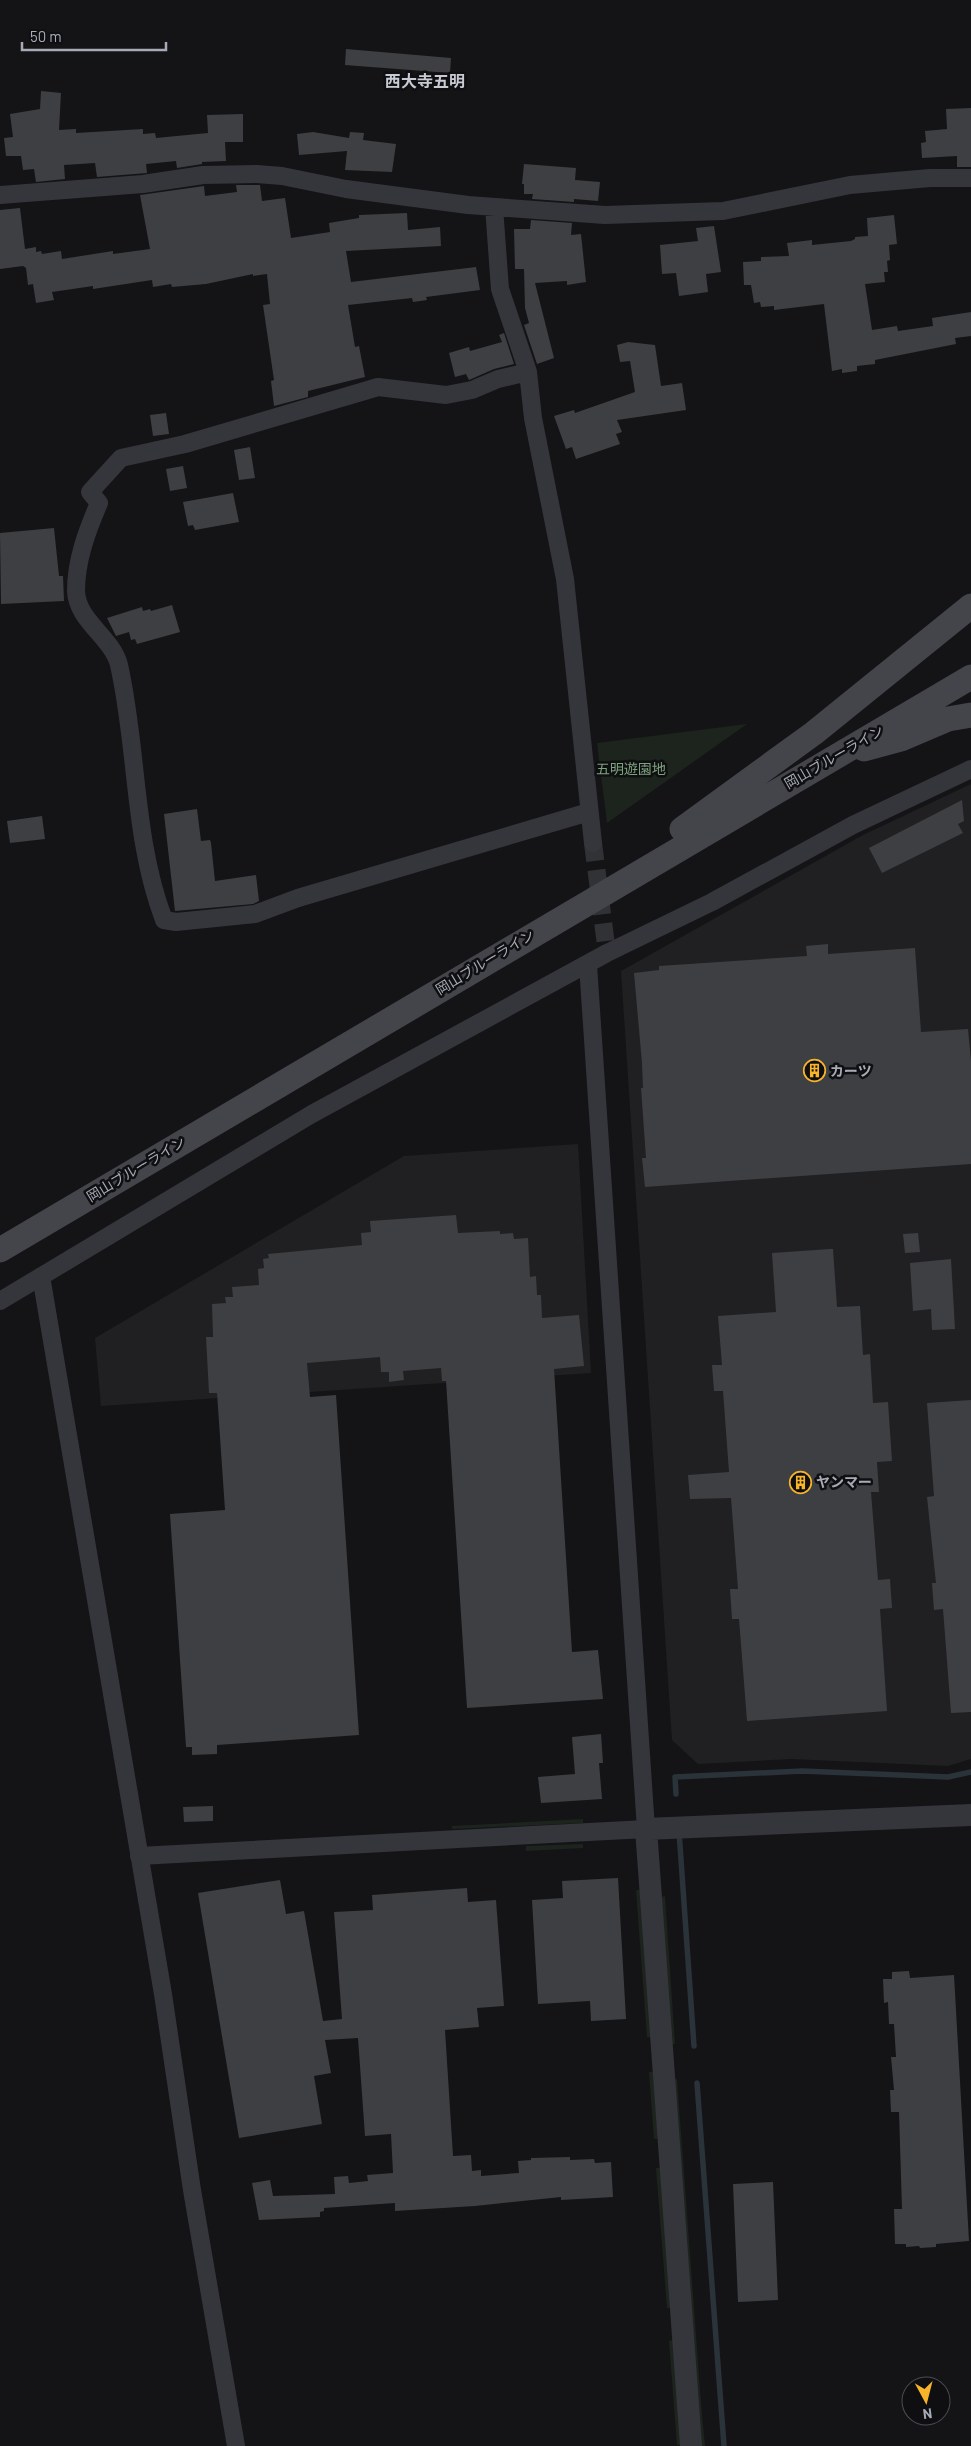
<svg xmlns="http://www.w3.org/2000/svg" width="971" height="2446" font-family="Barlow,'Noto Sans JP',sans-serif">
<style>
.built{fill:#202023}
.green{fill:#1c241d}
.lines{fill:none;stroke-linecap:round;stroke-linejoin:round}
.stream{stroke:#2a333a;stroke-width:5.5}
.building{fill:#3e3f43}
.minor-tunnel{stroke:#313236;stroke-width:18;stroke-dasharray:18 9;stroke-linecap:butt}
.minor{stroke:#35363b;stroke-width:18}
.tertiary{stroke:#35363b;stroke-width:22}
.secondary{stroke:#43454b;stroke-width:25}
.labels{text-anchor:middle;stroke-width:5;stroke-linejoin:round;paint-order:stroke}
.street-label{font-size:14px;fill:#a6abb7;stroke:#0f0f11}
.park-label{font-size:14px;fill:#7ca27e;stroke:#0f0f11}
.poi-label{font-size:14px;font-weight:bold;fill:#a6abb7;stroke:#0f0f11;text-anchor:start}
.quarter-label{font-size:16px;font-weight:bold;fill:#c7cad3;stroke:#0f0f11}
</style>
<rect width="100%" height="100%" fill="#141416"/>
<!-- built -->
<path class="built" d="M971 784V1759L948 1766 791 1759 698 1764 672 1740 621 971 863 835Z
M578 1144 591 1373 101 1406 95 1338 404 1156Z"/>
<!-- green -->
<path class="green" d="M747 724 607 823 597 743Z
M583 1819V1823L452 1829V1826Z
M583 1844V1848L526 1851V1846Z
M636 1890H640L651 2037H647Z
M665 1896 675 2044H672L661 1897Z
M649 2072H653L658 2139H654Z
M677 2079 702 2416 705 2446H701L673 2080Z
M656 2168H661L671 2308H667Z
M673 2340 681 2445H677L669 2341Z"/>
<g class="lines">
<!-- stream -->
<path class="stream" d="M676 1794 675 1777 802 1771 948 1777 971 1772
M679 1831 694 2046
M697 2083 724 2446"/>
</g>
<!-- building -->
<path class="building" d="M346 49 451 58 450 73 345 65Z
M41 91 61 93 59 130 76 129V133L143 129V134L155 133 156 138 208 133 207 115 243 114V142H225L226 161 202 162V164L177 168 176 161 146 164 147 173 97 177 95 163 64 165 65 179 36 182 34 169 23 170 21 156H6L4 138 13 137 10 114 40 109Z
M971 108V167H957V156L922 158 921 143 926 142 925 131 947 129 946 109Z
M313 132 349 138 350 132 364 133 363 140 396 144 392 172 345 170 347 151 299 155 297 134Z
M524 164 576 168 575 180 600 182 598 201 574 199V202L532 199 533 194H524V184H522Z
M236 185H260L262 201 285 198 291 238 330 232 329 223 359 218V215L407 213 408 230 440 227 441 246 346 251 351 282 476 267 480 290 426 297 427 300 413 302 412 298 348 305 355 347 359 346 365 377 308 391V397L274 406 271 381 274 380 263 305 270 304 267 274 253 276V274L206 284 172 287 171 284 153 287 152 280 93 289V286L52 292 54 300 36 303 33 284 28 285 26 268 23 266 0 269V210L20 208 25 249 36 247V252L41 251 42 254 61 251 62 259 113 251V254L150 249 140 195 204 186 205 196 237 192Z
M894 215 897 244 889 245 890 260 887 261 888 272H884L885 282 865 284 872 330 897 326 898 331 933 326 932 318 971 312V336L955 338 956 344 875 360V364L857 366V371L842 373V369L832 371 824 304 774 310V306L761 307 760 302 754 303 751 285H744L743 262 761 261V257L789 256 787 243 812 240V245L851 241 855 239V237L868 236 867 218Z
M531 220 572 223 571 235 581 234 586 282 567 285V281L535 283 554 358 537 364 524 325 529 323 525 308 524 269H515L514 229H530Z
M714 226 721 272 706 274 708 292 679 296 676 273 662 274 660 245 698 241 696 228Z
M504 333 514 364 494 369 469 380 466 374 455 377 449 353 469 347 470 351 502 342 499 335Z
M628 342 655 345 661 386 682 383 686 410 617 420 622 432 616 434 620 444 576 459 572 447 566 449 554 416 574 410 575 413 635 392 630 361 620 362 617 345Z
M166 413 169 434 153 436 150 415Z
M250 447 255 478 239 480 234 450Z
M183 466 187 488 170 491 166 469Z
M233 493 239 522 195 530 193 525 188 526 183 502Z
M54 528 59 576H63L64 601 1 604 0 533Z
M172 605 180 632 137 644 135 639 131 640 129 632 116 636 107 618 142 607 143 611 150 609 151 611Z
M962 800 964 821 958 824 963 833 882 873 869 848Z
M197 809 201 841 210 840 211 843 215 881 256 875 259 901 253 904 175 911 164 814Z
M42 816 45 839 10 843 7 821Z
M828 944V954L915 948 921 1032 968 1029 971 1061V1164L645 1187 642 1158H646L641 1088H643L642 1063 634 973 659 970V966L807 956 806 946Z
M456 1215 458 1233 500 1231V1234L513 1233 514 1239 528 1238 530 1277 536 1276 537 1295H541L542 1318 579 1315 584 1366 554 1369 572 1652 598 1650 603 1699 467 1708 446 1381H442L441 1368 403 1371 404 1380 389 1382V1372H381L380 1357 307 1363 310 1397 336 1395 359 1735 217 1745V1754L192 1755V1747H186L170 1514 225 1510 217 1393H209L206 1337H213L212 1304 226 1303 225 1297H233L232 1287 259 1285 258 1269 264 1268 263 1259 269 1258 268 1254 362 1245 361 1233 371 1232 370 1221Z
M918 1233 920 1252 905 1253 903 1234Z
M830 1249H833L837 1307 860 1306 863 1355 870 1354 873 1403 888 1402 892 1461 877 1462 879 1492H871L878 1580 890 1579 892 1608 880 1609 887 1711 747 1721 739 1619H732L730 1589H738L731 1498 690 1499 688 1475 729 1472 723 1391H714L712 1365H722L718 1316 776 1312 772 1253Z
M951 1259 955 1329 932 1330 931 1309 913 1311 910 1263Z
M971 1400V1712L951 1713 943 1609 934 1610 932 1583H936L927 1497 934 1496 927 1403Z
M601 1734 603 1763H599L602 1799 541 1803 538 1777 575 1774 572 1737Z
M213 1806V1821L184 1822 183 1807Z
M618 1878 626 2019 591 2021 590 2001 538 2004 532 1900 563 1898 562 1881Z
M280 1880 286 1914 304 1911 323 2021 342 2019 334 1912 373 1910 372 1895 467 1888 468 1902 496 1900 504 2006 477 2008 479 2027 445 2030 453 2156 471 2155 472 2171 481 2170V2176L519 2173 518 2161 531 2160V2158L570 2157V2160L594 2159 595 2163 611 2162 613 2197 561 2200V2197L475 2206 395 2211V2203L324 2208V2211L320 2212V2217L259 2220 252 2183 270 2180 273 2196 335 2194 334 2177 348 2176 349 2183 368 2181 367 2175 393 2173 391 2134 365 2136 358 2038 325 2040 331 2073 314 2076 322 2124 239 2138 198 1893Z
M909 1971 910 1978 954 1975 969 2241 936 2244V2247L920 2248 919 2246 906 2247V2244H895L894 2209H902L899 2112H891L890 2090H894L891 2057H896L894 2024H889L888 2002 884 2003 883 1979H892V1972Z
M773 2182 778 2300 738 2302 733 2184Z"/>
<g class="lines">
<!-- minor-tunnel -->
<path class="minor-tunnel" d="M593 843 607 953"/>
<!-- minor -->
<path class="minor" d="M0 195 143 184 203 175 257 174 282 176 346 189 468 205 605 215 723 211 850 185 930 178H971
M494 207 500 289 528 372 533 418 565 579 593 843
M528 372 498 379 472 390 446 395 378 387 185 444 121 458 90 492 99 503C87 531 76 560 76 591 77 621 112 637 119 665 138 749 133 839 164 920L176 922 255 914 298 898 589 812
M41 1276 163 1994 192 2190 236 2446
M0 1301 312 1114 607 953 712 902 853 825 971 769
M139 1856 646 1829 588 965"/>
<!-- tertiary -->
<path class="tertiary" d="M691 2446 646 1829 971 1815"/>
<!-- secondary -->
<path class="secondary" d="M864 749 901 739 948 719 971 715
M682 829 814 733 971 606
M0 1250 971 677"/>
</g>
<!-- icons -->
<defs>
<symbol id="building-ring" viewBox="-11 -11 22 22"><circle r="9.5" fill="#0f0f11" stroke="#f7b42b" stroke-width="1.5"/><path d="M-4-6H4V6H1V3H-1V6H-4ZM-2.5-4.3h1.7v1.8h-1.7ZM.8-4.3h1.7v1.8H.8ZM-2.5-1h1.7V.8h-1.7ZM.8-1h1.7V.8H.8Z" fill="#f7b42b"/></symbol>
</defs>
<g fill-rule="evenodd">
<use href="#building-ring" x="802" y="1058" width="25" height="25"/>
<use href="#building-ring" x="788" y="1470" width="25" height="25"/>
</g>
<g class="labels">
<!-- street labels -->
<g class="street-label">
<text transform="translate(834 757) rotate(-30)" y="5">岡山ブルーライン</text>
<text transform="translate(485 962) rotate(-31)" y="5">岡山ブルーライン</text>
<text transform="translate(136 1169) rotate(-31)" y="5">岡山ブルーライン</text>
</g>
<!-- park labels -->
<g class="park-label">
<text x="631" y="774">五明遊園地</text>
</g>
<!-- poi labels -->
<g class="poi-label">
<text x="830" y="1076">カーツ</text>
<text x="816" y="1487">ヤンマー</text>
</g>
<!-- quarter labels -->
<g class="quarter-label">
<text x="425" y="87">西大寺五明</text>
</g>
</g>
<!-- north arrow -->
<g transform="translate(926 2401) rotate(173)"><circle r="24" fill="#0f0f11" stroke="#4b4d53"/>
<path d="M0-4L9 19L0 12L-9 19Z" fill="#f7b42b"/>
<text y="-8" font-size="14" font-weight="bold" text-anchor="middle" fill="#a6abb7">N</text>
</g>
<!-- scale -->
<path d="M22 42v8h144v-8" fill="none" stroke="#a6abb7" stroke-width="2.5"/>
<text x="30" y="42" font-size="15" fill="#a6abb7" stroke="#0f0f11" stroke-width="4" paint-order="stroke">50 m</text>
</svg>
